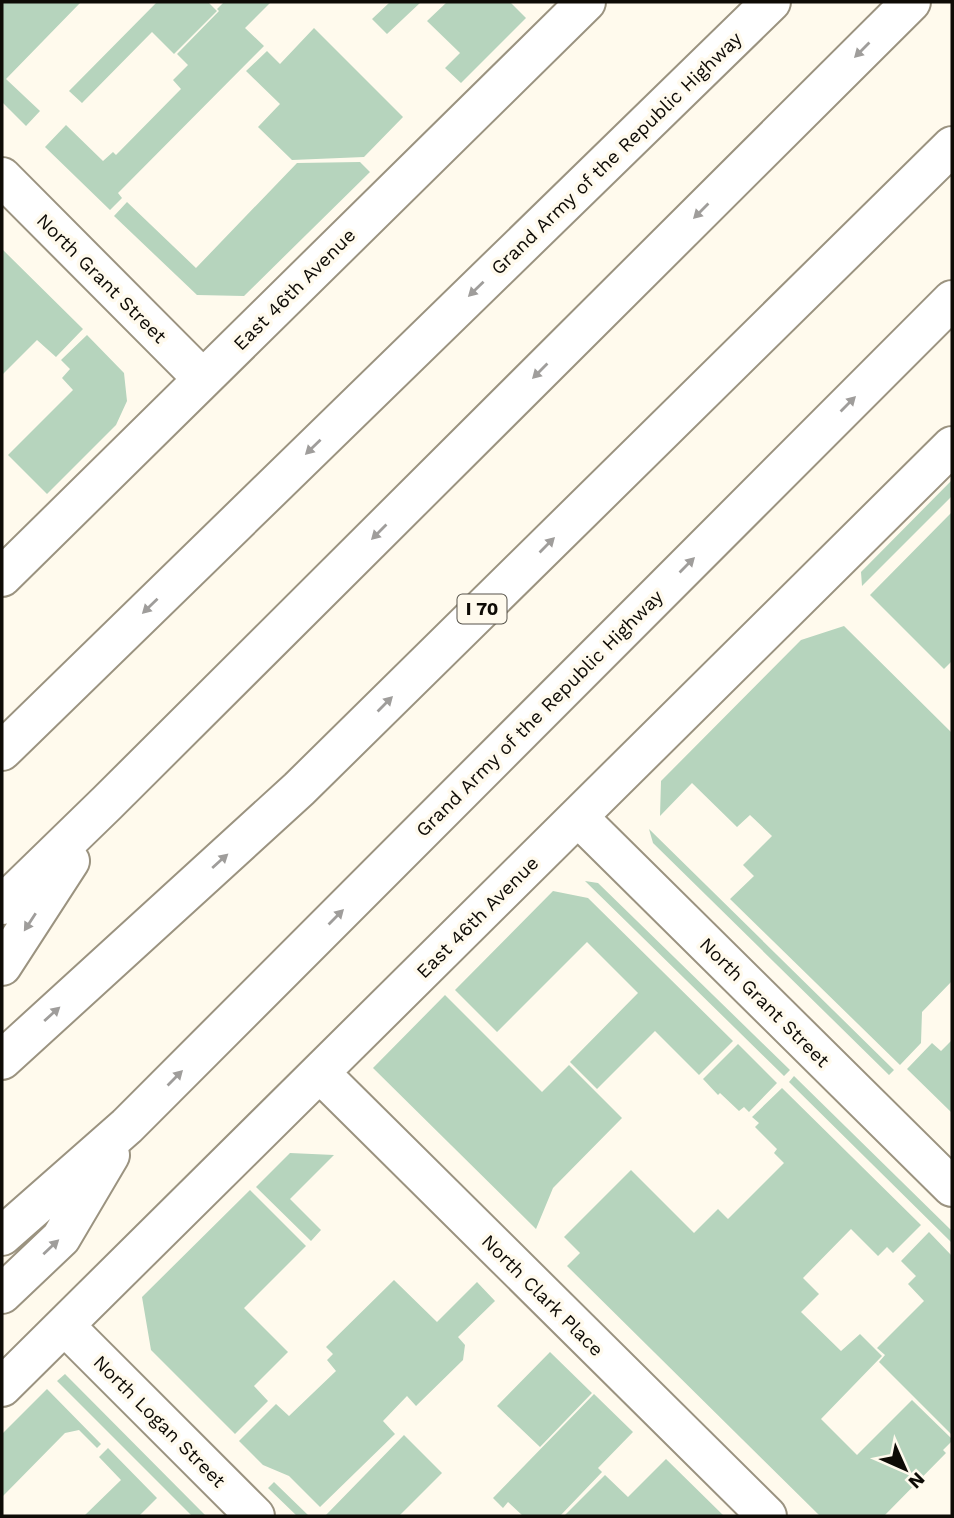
<svg xmlns="http://www.w3.org/2000/svg" width="954" height="1518" font-family="'Work Sans',sans-serif">
<style>
.green{fill:#b6d4bd}
.lines{fill:none;stroke-linecap:round;stroke-linejoin:round}
.street-casing{stroke:#9b9380;stroke-width:42}
.highway-casing{stroke:#9b9380;stroke-width:42}
.street{stroke:#fff;stroke-width:38}
.highway{stroke:#fff;stroke-width:38}
.oneway{fill:#9f9d9b}
.labels{text-anchor:middle;stroke-width:7;stroke-linejoin:round;paint-order:stroke}
.shield{fill:#fffaed;stroke:#56534b;stroke-width:2}
.shield-label{font-size:18px;font-weight:bold;fill:#0e0b06}
.street-label{font-size:19px;fill:#0e0b06;stroke:#fffaed}
</style>
<rect width="100%" height="100%" fill="#fffaed"/>
<!-- green -->
<path class="green" d="M2 2H81L6 79 40 111 26 126 2 102Z
M157 2H208L217 11 174 54 152 32 82 103 69 91Z
M224 2H271L245 28 264 46 118 193 122 198 110 210 45 147 66 125 103 161 113 152 116 155 181 89 173 80 188 65 177 54 219 11 217 9Z
M390 2H421L387 34 372 19Z
M447 2H510L526 18 461 83 445 68 460 53 427 21Z
M314 28 403 117 364 157 292 160 258 127 280 104 246 71 267 51 280 64Z
M360 162 370 172 244 296 197 295 114 216 127 202 196 268 297 163Z
M2 249 83 329 56 357 37 340 2 375Z
M87 335 124 373 127 401 116 425 47 494 8 455 73 390 62 378 70 369 61 360Z
M952 480V496L862 586 861 572Z
M952 512V661L944 669 870 595Z
M844 626 952 733V981L922 1012 921 1043 900 1065 730 899 754 876 743 865 772 836 750 815 737 827 692 783 660 816 661 781 801 640Z
M649 829 894 1070 889 1075 653 843Z
M585 881 598 883 790 1070 784 1076Z
M553 891 588 898 733 1041 699 1075 655 1031 597 1089 570 1062 638 993 587 942 497 1032 455 990Z
M445 995 542 1092 569 1065 622 1118 553 1188 536 1229 373 1068Z
M951 1041 952 1043V1113L907 1069 932 1043 941 1051Z
M738 1044 777 1083 749 1112 744 1107 739 1111 720 1093 718 1095 703 1079Z
M794 1076 952 1231V1243L789 1082Z
M782 1088 921 1225 893 1253 887 1247 878 1256 851 1229 803 1278 819 1294 801 1312 841 1351 860 1334 882 1356 821 1419 857 1455 912 1400 952 1439V1441L943 1450 946 1453 884 1516H820L567 1266 580 1253 564 1237 631 1170 694 1233 718 1209 728 1219 784 1163 774 1153 777 1149 755 1127 759 1123 752 1117Z
M290 1153 334 1155 290 1199 321 1230 311 1241 256 1187Z
M250 1190 306 1246 244 1308 288 1352 254 1386 268 1401 235 1434 151 1350 142 1297Z
M929 1232 952 1256V1435L879 1362 885 1355 877 1348 924 1301 908 1284 916 1276 901 1261Z
M394 1280 437 1322 477 1282 495 1301 458 1337 465 1345 463 1360 416 1406 407 1396 383 1421 395 1434 320 1507 289 1476 263 1465 239 1441 276 1404 289 1416 336 1371 327 1360 333 1354 326 1347Z
M550 1352 592 1393 540 1447 497 1406Z
M65 1374 206 1516H192L57 1381Z
M47 1389 101 1444 97 1448 79 1430 65 1433 2 1497V1434Z
M594 1394 633 1432 598 1468 602 1472 560 1516H523L508 1502 503 1508 493 1498Z
M404 1435 442 1473 399 1516H325Z
M108 1448 157 1498 139 1516H84L121 1480 99 1457Z
M666 1459 724 1516H564L605 1475 628 1497Z
M274 1482 309 1516H297L268 1488Z"/>
<g class="lines">
<defs>
<path id="street" d="M2 177 203 379
M2 577 586 2
M578 817 952 1187
M320 1073 767 1516
M65 1326 255 1516
M2 1387 952 446"/>
<path id="highway" d="M2 751 771 2
M2 905 107 803 911 2
M2 966 70 861
M2 1060 299 789 952 146
M2 1236 127 1126 952 300
M2 1294 61 1238 110 1155"/>
</defs>
<!-- street casing -->
<use href="#street" class="street-casing"/>
<!-- highway casing -->
<use href="#highway" class="highway-casing"/>
<!-- street -->
<use href="#street" class="street"/>
<!-- highway -->
<use href="#highway" class="highway"/>
</g>
<!-- one-way arrows -->
<defs><path id="oneway-solid" d="M-6-.8H1V-3.2L6.5 0L1 3.2V.8H-6Z" transform="scale(1.75)"/></defs>
<g class="oneway">
<use href="#oneway-solid" transform="translate(862 50) rotate(135)"/>
<use href="#oneway-solid" transform="translate(701 211) rotate(135)"/>
<use href="#oneway-solid" transform="translate(476 289) rotate(136)"/>
<use href="#oneway-solid" transform="translate(540 371) rotate(135)"/>
<use href="#oneway-solid" transform="translate(848 404) rotate(-45)"/>
<use href="#oneway-solid" transform="translate(313 447) rotate(136)"/>
<use href="#oneway-solid" transform="translate(379 532) rotate(135)"/>
<use href="#oneway-solid" transform="translate(547 545) rotate(-45)"/>
<use href="#oneway-solid" transform="translate(687 565) rotate(-45)"/>
<use href="#oneway-solid" transform="translate(150 606) rotate(136)"/>
<use href="#oneway-solid" transform="translate(385 704) rotate(-45)"/>
<use href="#oneway-solid" transform="translate(220 861) rotate(-42)"/>
<use href="#oneway-solid" transform="translate(336 917) rotate(-45)"/>
<use href="#oneway-solid" transform="translate(30 922) rotate(123)"/>
<use href="#oneway-solid" transform="translate(52 1014) rotate(-42)"/>
<use href="#oneway-solid" transform="translate(175 1078) rotate(-45)"/>
<use href="#oneway-solid" transform="translate(51 1247) rotate(-43)"/>
</g>
<g class="labels">
<!-- shield labels -->
<rect class="shield" x="457.5" y="594.5" width="49" height="29" rx="5"/>
<g class="shield-label">
<text x="482" y="615">I 70</text>
</g>
<!-- street labels -->
<g class="street-label">
<text transform="translate(616 153) rotate(-44)" y="7">Grand Army of the Republic Highway</text>
<text transform="translate(102 278) rotate(45)" y="7">North Grant Street</text>
<text transform="translate(294 289) rotate(-45)" y="7">East 46th Avenue</text>
<text transform="translate(539 713) rotate(-45)" y="7">Grand Army of the Republic Highway</text>
<text transform="translate(477 917) rotate(-45)" y="7">East 46th Avenue</text>
<text transform="translate(765 1002) rotate(45)" y="7">North Grant Street</text>
<text transform="translate(543 1295) rotate(45)" y="7">North Clark Place</text>
<text transform="translate(160 1421) rotate(45)" y="7">North Logan Street</text>
</g>
</g>
<!-- border -->
<rect width="954" height="1518" fill="none" stroke="#0e0b06" stroke-width="7"/>
<!-- north arrow -->
<g transform="translate(905 1469) rotate(135)" stroke="#fffaed" stroke-width="5" paint-order="stroke">
<path d="M0-5L12 26L0 18L-12 26Z" fill="#0e0b06"/>
<text y="-10" font-size="19" font-weight="bold" text-anchor="middle" fill="#0e0b06">N</text>
</g>
</svg>
